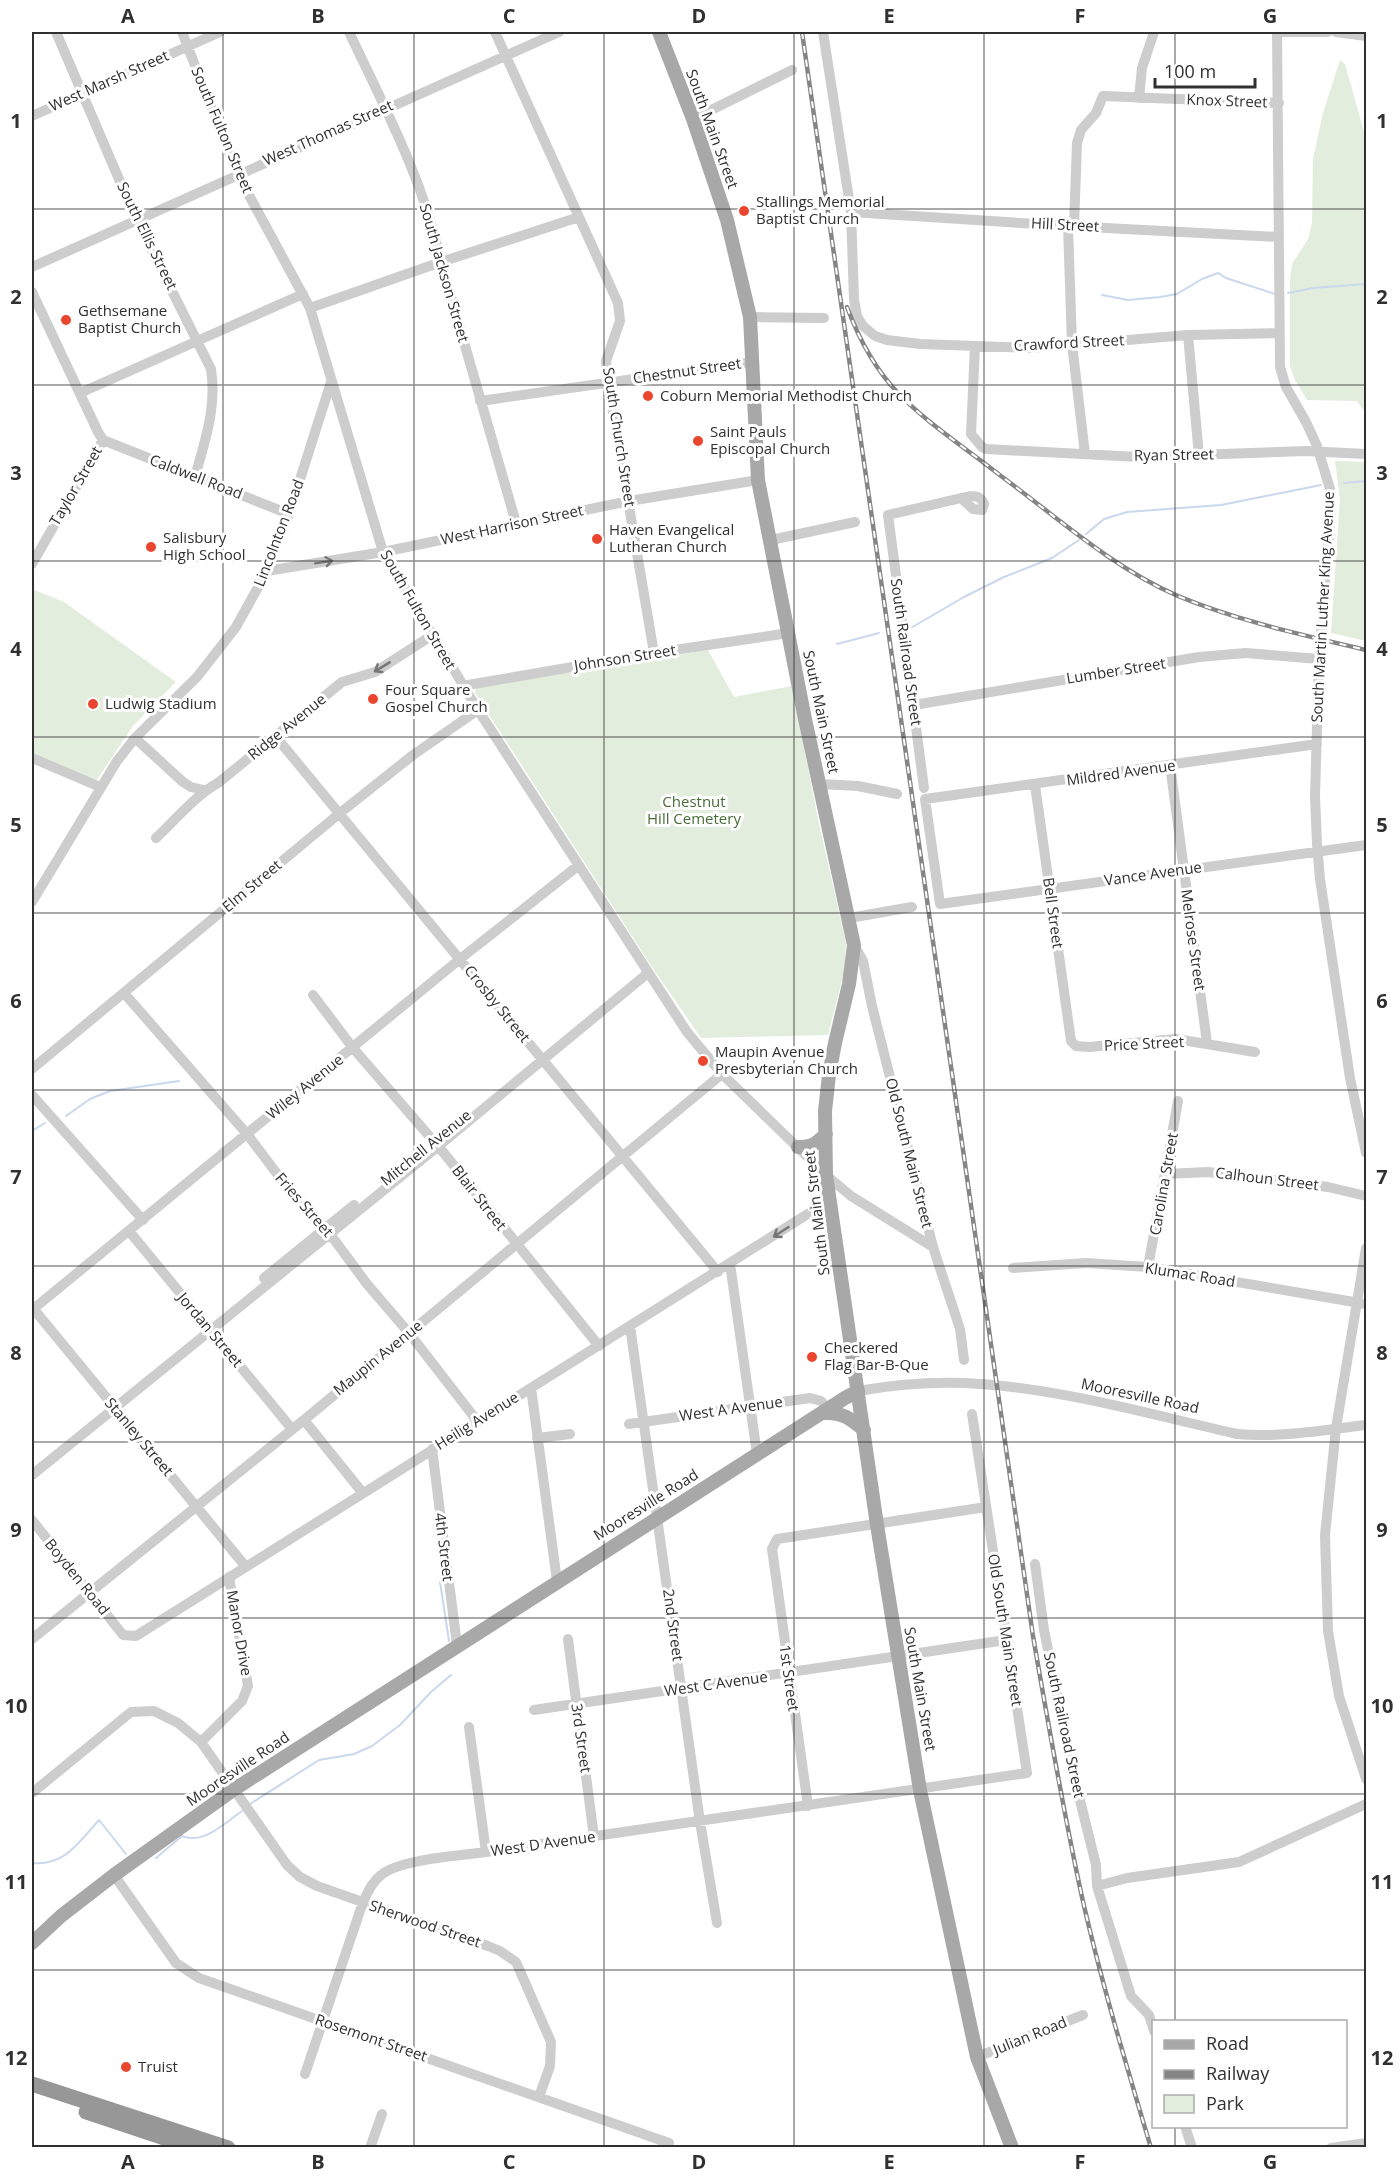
<svg xmlns="http://www.w3.org/2000/svg" width="1398" height="2179" font-family="'Open Sans',sans-serif">
<style>
.green{fill:#e2eddd}
.lines{fill:none;stroke-linecap:round;stroke-linejoin:round}
.stream{stroke:#c9d8ed;stroke-width:2}
.minor{stroke:#cdcdcd;stroke-width:10}
.major{stroke:#a8a8a8;stroke-width:14}
.highway{stroke:#979797;stroke-width:15}
.rail-casing{stroke:#858585;stroke-width:4.5}
.rail{stroke:#fff;stroke-width:2;stroke-dasharray:7;stroke-linecap:butt}
.oneway{stroke:#777}
.grid{fill:none;stroke:#303030;stroke-width:1.5;stroke-opacity:0.55}
.poi-dot{fill:#ea462e;stroke:#fff;stroke-width:2}
.labels{text-anchor:middle;stroke-width:6;stroke-linejoin:round;paint-order:stroke}
.street-label{font-size:15px;fill:#303030;stroke:#fff}
.poi-label{font-size:15px;fill:#303030;stroke:#fff;text-anchor:start}
.park-label{font-size:15px;fill:#496d3b;stroke:#fff}
.neatline{fill:none;stroke:#303030;stroke-width:2}
.grid-label{font-size:20px;text-anchor:middle;font-weight:bold;fill:#303030}
</style>
<rect width="100%" height="100%" fill="#fff"/>
<!-- green -->
<path class="green" d="M1340 60 1345 64 1366 139V414L1357 401 1307 400 1295 380 1290 366V279L1292 264 1308 239 1312 223 1313 159 1323 113Z
M1335 461 1366 462V641L1331 633 1340 499Z
M32 589 64 602 176 682 133 726 96 781 32 755Z
M708 650 734 697 792 686 819 824 846 943 844 972 828 1035 701 1038 650 964 475 693 476 688Z"/>
<g class="lines">
<!-- stream -->
<path class="stream" d="M1288 293 1313 288 1366 284
M1102 295 1128 300 1160 297 1177 294 1202 279 1218 273 1226 278 1275 294
M1344 483 1366 481
M1086 534 1104 519 1127 512 1221 505 1321 485
M909 629 964 597 1004 577 1052 558 1079 540
M837 644 879 633
M66 1116 90 1099 110 1091 179 1081
M32 1131 45 1123
M440 1582 449 1641
M250 1804 319 1760 354 1754 372 1746 400 1725 431 1692 451 1675
M156 1858 182 1836C203 1845 225 1823 242 1811
M32 1863C65 1866 78 1843 99 1820L126 1854"/>
<!-- minor -->
<path class="minor" d="M56 32 136 219 211 369C217 408 205 440 195 477
M182 32 237 173 310 308 383 552 478 710 687 1032 722 1074 826 1175 851 1196 933 1247
M349 32C384 106 424 181 441 262L516 523
M495 32 618 303 620 321 606 361 608 383 654 653
M823 32 851 212 854 300 857 316 863 326 875 336 887 340 920 344 1031 348 1188 335 1279 333
M1277 32 1280 367 1286 387 1306 422 1317 446 1330 489 1331 509 1319 659 1315 796 1317 844 1320 879 1350 1078 1366 1153
M1277 32H1328
M1336 32 1366 36
M1139 98 1142 68 1154 32
M32 116 220 32
M693 119 792 70
M851 212 1068 226 1279 237
M1068 226 1072 344 1085 454
M1074 226 1077 143 1081 130 1096 113 1103 96 1279 103
M32 267 559 32
M32 292 98 432 103 440 289 514
M310 308 441 262 579 217
M750 317 824 318
M1188 335 1199 456
M975 346 971 434 982 447 986 449 1138 457 1306 451 1366 454
M80 393 303 294
M480 401 752 362
M771 540 855 522
M32 564 103 440
M267 571 383 552 629 501 758 480
M462 686 654 653 789 633
M914 705 1199 657 1246 653 1319 659
M276 737 718 1272
M135 738 183 782 191 787 204 790
M1317 744 925 799 940 904 1366 845
M32 758 100 787
M1170 765 1207 1043
M820 784 858 786 897 794
M1035 785 1071 1041 1076 1046 1089 1047 1176 1039 1255 1052
M924 788 888 515 970 496C977 496 981 497 984 504L982 510 973 509 961 498
M156 838C174 821 197 794 218 783L342 682 375 672 431 636
M32 902 117 761 135 738 197 677 236 627 267 571 289 514 331 382
M849 918 912 907
M854 945 863 961 872 1006 933 1247 960 1329 964 1360
M124 993 247 1134 284 1183 330 1234 367 1284 409 1333 478 1422
M313 995 353 1048 443 1152 599 1346
M32 1069 340 813 413 755 478 710
M32 1095 143 1220
M1166 1174 1208 1172 1328 1187 1366 1196
M129 1231 292 1429
M1366 1248 1336 1428 1325 1535 1328 1631 1339 1696 1366 1779
M730 1264 757 1454
M1148 1267 1178 1101
M1013 1268 1086 1263 1148 1267 1366 1304
M264 1278 354 1205
M32 1307 246 1567
M32 1310 460 959 579 865
M630 1326 700 1822 717 1923
M531 1388 557 1581
M858 1391C898 1384 940 1381 981 1384 1066 1390 1153 1415 1237 1434 1280 1438 1323 1430 1366 1425
M304 1420 362 1492
M629 1424 810 1398 821 1401 828 1409
M537 1438 570 1434
M432 1449 457 1645
M32 1475 442 1143 648 973
M32 1520 123 1635 136 1636 830 1200
M1035 1564 1044 1630 1073 1772 1096 1865 1097 1886 1131 1996 1149 2015 1154 2031
M32 1639 304 1420 722 1074
M568 1639 594 1837
M534 1710 1006 1640
M469 1727 486 1852
M201 1742 242 1701 248 1686 229 1577
M32 1793 131 1712 154 1711 178 1723 201 1742 287 1865 300 1877 317 1886 488 1946 500 1951 516 1962 551 2042 550 2066 539 2097
M808 1806 772 1549 777 1539 986 1507
M114 1875 176 1963 199 1978 669 2143
M1097 1886 1127 1878 1239 1862 1366 1804
M977 2057 1083 2015
M305 2074 363 1902C368 1892 372 1882 381 1875 400 1859 460 1856 486 1852L1027 1773 972 1414
M1185 2126 1192 2148
M370 2148 382 2114
M1331 2148 1366 2143"/>
<!-- major -->
<path class="major" d="M659 32 693 119 727 220 750 317 758 480 805 719 854 945 849 984 835 1043 829 1075 825 1111 826 1175 840 1271 877 1525 920 1790 977 2057 1012 2148
M798 1147C812 1147 816 1144 826 1134
M823 1413C842 1412 850 1418 864 1430
M32 1943 61 1916 114 1875 233 1790 845 1398 858 1391"/>
<!-- highway -->
<path class="highway" d="M32 2084 228 2148
M86 2112 194 2148"/>
<defs>
<path id="rail" d="M802 32 1033 1636C1048 1723 1063 1810 1082 1897 1101 1981 1126 2064 1151 2148
M847 307C859 339 875 369 898 393 928 424 967 449 1001 476 1058 518 1113 568 1178 596 1238 621 1303 635 1366 650"/>
</defs>
<!-- rail casing -->
<use href="#rail" class="rail-casing"/>
<!-- rail -->
<use href="#rail" class="rail"/>
</g>
<!-- one-way arrows -->
<defs><path id="oneway-shaft" d="M-6 0H5M1.5-3L5.5 0L1.5 3" fill="none" stroke-width="1.6" stroke-linecap="round" stroke-linejoin="round" transform="scale(1.5)"/></defs>
<g class="oneway">
<use href="#oneway-shaft" transform="translate(324 562) rotate(-9)"/>
<use href="#oneway-shaft" transform="translate(382 667) rotate(149)"/>
<use href="#oneway-shaft" transform="translate(781 1232) rotate(147)"/>
</g>
<!-- grid -->
<path class="grid" d="M223 32V2148M414 32V2148M604 32V2148M794 32V2148M984 32V2148M1175 32V2022M32 209H1366M32 385H1366M32 561H1366M32 737H1366M32 913H1366M32 1090H1366M32 1266H1366M32 1442H1366M32 1618H1366M32 1794H1366M32 1970H1366M1175 2126V2148"/>
<!-- markers -->
<g class="poi-dot">
<circle cx="744" cy="211" r="6"/>
<circle cx="66" cy="320" r="6"/>
<circle cx="648" cy="396" r="6"/>
<circle cx="698" cy="441" r="6"/>
<circle cx="597" cy="539" r="6"/>
<circle cx="151" cy="547" r="6"/>
<circle cx="373" cy="699" r="6"/>
<circle cx="93" cy="704" r="6"/>
<circle cx="703" cy="1061" r="6"/>
<circle cx="812" cy="1357" r="6"/>
<circle cx="126" cy="2067" r="6"/>
</g>
<g class="labels">
<!-- street labels -->
<g class="street-label">
<text transform="translate(109 81) rotate(-24)" y="5">West Marsh Street</text>
<text transform="translate(1227 101) rotate(2)" y="5">Knox Street</text>
<text transform="translate(712 129) rotate(70)" y="5">South Main Street</text>
<text transform="translate(222 130) rotate(67)" y="5">South Fulton Street</text>
<text transform="translate(328 133) rotate(-24)" y="5">West Thomas Street</text>
<text transform="translate(1065 225) rotate(3)" y="5">Hill Street</text>
<text transform="translate(147 236) rotate(64)" y="5">South Ellis Street</text>
<text transform="translate(444 273) rotate(74)" y="5">South Jackson Street</text>
<text transform="translate(1069 343) rotate(-3)" y="5">Crawford Street</text>
<text transform="translate(687 371) rotate(-8)" y="5">Chestnut Street</text>
<text transform="translate(619 437) rotate(81)" y="5">South Church Street</text>
<text transform="translate(1174 455) rotate(-1)" y="5">Ryan Street</text>
<text transform="translate(196 477) rotate(21)" y="5">Caldwell Road</text>
<text transform="translate(76 486) rotate(-60)" y="5">Taylor Street</text>
<text transform="translate(512 525) rotate(-12)" y="5">West Harrison Street</text>
<text transform="translate(279 533) rotate(-69)" y="5">Lincolnton Road</text>
<text transform="translate(1323 607) rotate(-87)" y="5">South Martin Luther King Avenue</text>
<text transform="translate(418 610) rotate(60)" y="5">South Fulton Street</text>
<text transform="translate(906 652) rotate(82)" y="5">South Railroad Street</text>
<text transform="translate(625 658) rotate(-9)" y="5">Johnson Street</text>
<text transform="translate(1116 671) rotate(-9)" y="5">Lumber Street</text>
<text transform="translate(821 712) rotate(78)" y="5">South Main Street</text>
<text transform="translate(287 727) rotate(-39)" y="5">Ridge Avenue</text>
<text transform="translate(1121 773) rotate(-8)" y="5">Mildred Avenue</text>
<text transform="translate(1153 874) rotate(-8)" y="5">Vance Avenue</text>
<text transform="translate(252 886) rotate(-40)" y="5">Elm Street</text>
<text transform="translate(1053 913) rotate(82)" y="5">Bell Street</text>
<text transform="translate(1193 940) rotate(82)" y="5">Melrose Street</text>
<text transform="translate(497 1004) rotate(51)" y="5">Crosby Street</text>
<text transform="translate(1144 1044) rotate(-3)" y="5">Price Street</text>
<text transform="translate(305 1087) rotate(-39)" y="5">Wiley Avenue</text>
<text transform="translate(426 1148) rotate(-39)" y="5">Mitchell Avenue</text>
<text transform="translate(909 1153) rotate(76)" y="5">Old South Main Street</text>
<text transform="translate(1267 1179) rotate(7)" y="5">Calhoun Street</text>
<text transform="translate(1164 1184) rotate(-80)" y="5">Carolina Street</text>
<text transform="translate(479 1198) rotate(52)" y="5">Blair Street</text>
<text transform="translate(304 1205) rotate(49)" y="5">Fries Street</text>
<text transform="translate(817 1213) rotate(-97)" y="5">South Main Street</text>
<text transform="translate(1190 1275) rotate(9)" y="5">Klumac Road</text>
<text transform="translate(210 1330) rotate(50)" y="5">Jordan Street</text>
<text transform="translate(378 1358) rotate(-39)" y="5">Maupin Avenue</text>
<text transform="translate(1140 1396) rotate(12)" y="5">Mooresville Road</text>
<text transform="translate(731 1409) rotate(-8)" y="5">West A Avenue</text>
<text transform="translate(477 1421) rotate(-32)" y="5">Heilig Avenue</text>
<text transform="translate(139 1437) rotate(50)" y="5">Stanley Street</text>
<text transform="translate(646 1505) rotate(-32)" y="5">Mooresville Road</text>
<text transform="translate(444 1547) rotate(83)" y="5">4th Street</text>
<text transform="translate(77 1577) rotate(51)" y="5">Boyden Road</text>
<text transform="translate(673 1625) rotate(82)" y="5">2nd Street</text>
<text transform="translate(1005 1630) rotate(81)" y="5">Old South Main Street</text>
<text transform="translate(239 1633) rotate(80)" y="5">Manor Drive</text>
<text transform="translate(789 1678) rotate(82)" y="5">1st Street</text>
<text transform="translate(716 1684) rotate(-8)" y="5">West C Avenue</text>
<text transform="translate(920 1689) rotate(80)" y="5">South Main Street</text>
<text transform="translate(1064 1725) rotate(78)" y="5">South Railroad Street</text>
<text transform="translate(581 1738) rotate(82)" y="5">3rd Street</text>
<text transform="translate(238 1769) rotate(-34)" y="5">Mooresville Road</text>
<text transform="translate(543 1844) rotate(-8)" y="5">West D Avenue</text>
<text transform="translate(425 1924) rotate(19)" y="5">Sherwood Street</text>
<text transform="translate(1030 2036) rotate(-22)" y="5">Julian Road</text>
<text transform="translate(371 2038) rotate(19)" y="5">Rosemont Street</text>
</g>
<!-- poi labels -->
<g class="poi-label">
<text x="756" y="207">Stallings Memorial<tspan x="756" dy="17">Baptist Church</tspan></text>
<text x="78" y="316">Gethsemane<tspan x="78" dy="17">Baptist Church</tspan></text>
<text x="660" y="401">Coburn Memorial Methodist Church</text>
<text x="710" y="437">Saint Pauls<tspan x="710" dy="17">Episcopal Church</tspan></text>
<text x="609" y="535">Haven Evangelical<tspan x="609" dy="17">Lutheran Church</tspan></text>
<text x="163" y="543">Salisbury<tspan x="163" dy="17">High School</tspan></text>
<text x="385" y="695">Four Square<tspan x="385" dy="17">Gospel Church</tspan></text>
<text x="105" y="709">Ludwig Stadium</text>
<text x="715" y="1057">Maupin Avenue<tspan x="715" dy="17">Presbyterian Church</tspan></text>
<text x="824" y="1353">Checkered<tspan x="824" dy="17">Flag Bar-B-Que</tspan></text>
<text x="138" y="2072">Truist</text>
</g>
<!-- park labels -->
<g class="park-label">
<text x="694" y="807">Chestnut<tspan x="694" dy="17">Hill Cemetery</tspan></text>
</g>
</g>
<!-- border -->
<rect width="1398" height="2179" fill="none" stroke="#ffffff" stroke-width="66"/>
<!-- legend -->
<rect x="1152" y="2020" width="195" height="108" fill="#ffffff" stroke="#acacac" stroke-width="1.5"/>
<rect x="1164" y="2040" width="30" height="9" fill="#a8a8a8" stroke="#acacac" stroke-width="1.5"/>
<text x="1206" y="2050" font-size="18" fill="#303030">Road</text>
<rect x="1164" y="2070" width="30" height="9" fill="#858585" stroke="#acacac" stroke-width="1.5"/>
<text x="1206" y="2080" font-size="18" fill="#303030">Railway</text>
<rect x="1164" y="2095" width="30" height="18" fill="#e2eddd" stroke="#acacac" stroke-width="1.5"/>
<text x="1206" y="2110" font-size="18" fill="#303030">Park</text>
<!-- scale -->
<path d="M1155 78v9h100v-9" fill="none" stroke="#303030" stroke-width="3"/>
<text x="1164" y="78" font-size="18" fill="#303030" stroke="#ffffff" stroke-width="4.5" paint-order="stroke">100 m</text>
<rect x="33" y="33" width="1332" height="2113" class="neatline"/>
<g class="grid-label">
<text x="128" y="23">A</text>
<text x="318" y="23">B</text>
<text x="509" y="23">C</text>
<text x="699" y="23">D</text>
<text x="889" y="23">E</text>
<text x="1080" y="23">F</text>
<text x="1270" y="23">G</text>
<text x="16" y="128">1</text>
<text x="1382" y="128">1</text>
<text x="16" y="304">2</text>
<text x="1382" y="304">2</text>
<text x="16" y="480">3</text>
<text x="1382" y="480">3</text>
<text x="16" y="656">4</text>
<text x="1382" y="656">4</text>
<text x="16" y="832">5</text>
<text x="1382" y="832">5</text>
<text x="16" y="1008">6</text>
<text x="1382" y="1008">6</text>
<text x="16" y="1184">7</text>
<text x="1382" y="1184">7</text>
<text x="16" y="1360">8</text>
<text x="1382" y="1360">8</text>
<text x="16" y="1537">9</text>
<text x="1382" y="1537">9</text>
<text x="16" y="1713">10</text>
<text x="1382" y="1713">10</text>
<text x="16" y="1889">11</text>
<text x="1382" y="1889">11</text>
<text x="16" y="2065">12</text>
<text x="1382" y="2065">12</text>
<text x="128" y="2169">A</text>
<text x="318" y="2169">B</text>
<text x="509" y="2169">C</text>
<text x="699" y="2169">D</text>
<text x="889" y="2169">E</text>
<text x="1080" y="2169">F</text>
<text x="1270" y="2169">G</text>
</g>
</svg>
